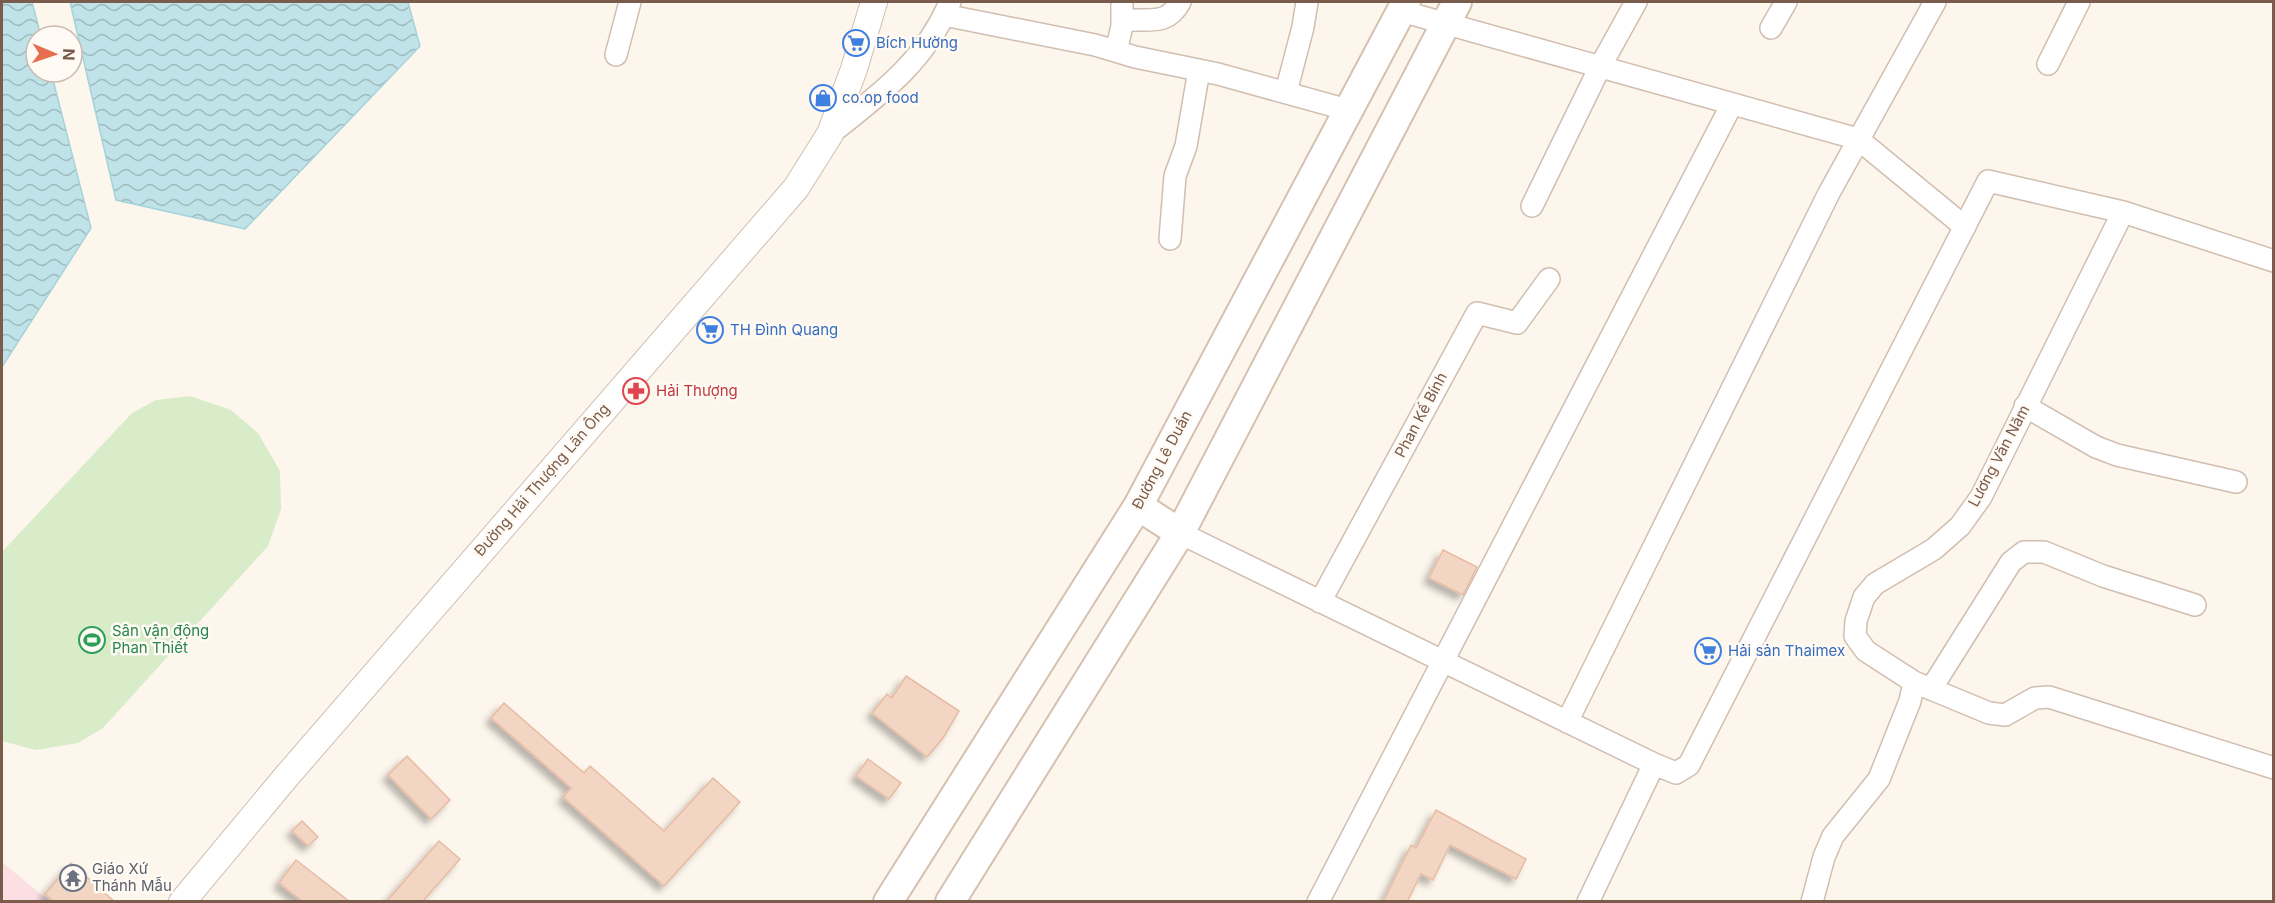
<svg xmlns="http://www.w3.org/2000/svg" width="2275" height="903" font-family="Inter,sans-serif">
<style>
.medical{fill:#fbdfe3}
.grass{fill:#d8ecc9}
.water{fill:url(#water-waves);stroke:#a5d3da;stroke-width:1.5}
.building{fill:#f3d5c3;stroke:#e6bba3;stroke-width:1.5;filter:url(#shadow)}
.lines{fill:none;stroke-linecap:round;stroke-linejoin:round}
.minor-casing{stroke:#d1beb0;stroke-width:24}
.tertiary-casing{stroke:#d1beb0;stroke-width:28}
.secondary-casing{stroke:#d6c0b0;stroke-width:32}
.minor{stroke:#fff;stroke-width:21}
.tertiary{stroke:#fff;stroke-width:26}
.secondary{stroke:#fff;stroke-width:28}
.labels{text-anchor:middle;stroke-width:5;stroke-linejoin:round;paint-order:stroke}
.shop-label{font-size:15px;fill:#366cbe;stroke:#fffaf3;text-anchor:start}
.health-label{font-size:15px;fill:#be3a42;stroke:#fffaf3;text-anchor:start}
.street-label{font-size:15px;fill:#7a5c4d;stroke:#fffaf3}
.leisure-label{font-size:15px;fill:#27864d;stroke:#fffaf3;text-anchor:start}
.worship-label{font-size:15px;fill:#5b616d;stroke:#fffaf3;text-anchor:start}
</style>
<defs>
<pattern id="water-waves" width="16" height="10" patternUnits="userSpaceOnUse" patternTransform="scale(1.5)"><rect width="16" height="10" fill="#bfe3e8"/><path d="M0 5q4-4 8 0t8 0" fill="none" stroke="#a0bbbe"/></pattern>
<filter id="shadow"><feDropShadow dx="-5.5" dy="5.5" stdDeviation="3" flood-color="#0004"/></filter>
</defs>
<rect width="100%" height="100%" fill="#fdf6ec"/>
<!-- medical -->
<path class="medical" d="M2 862 49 901H2Z"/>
<!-- grass -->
<path class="grass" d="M190 396 231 410 258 433 280 471 281 509 268 546 103 728 78 743 36 750 2 741V552L132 413 156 400Z"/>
<!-- water -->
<path class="water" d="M2 2H32L41 36H36V72H51L91 228 2 367Z
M70 2H408L420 46 245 229 116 200Z"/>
<!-- building -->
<path class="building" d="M1443 550 1477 567 1463 595 1429 578Z
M906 676 959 711 943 738 927 757 872 713 887 694 892 698Z
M504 703 584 773 590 766 664 831 713 778 740 802 664 886 563 797 571 788 491 718Z
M407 756 450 800 431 819 388 775Z
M868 759 901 783 889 799 856 776Z
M1436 810 1526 859 1516 879 1450 845 1433 880 1421 874 1407 902H1383L1411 845 1416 848Z
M302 821 318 837 308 846 292 831Z
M439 841 460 859 422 902H386Z
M296 860 350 902H303L279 883Z
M71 863 115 902H54L45 894Z"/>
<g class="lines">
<defs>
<path id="minor" d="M1401 11 1858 139 1965 227
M944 15 1095 45 1135 57 1218 74 1348 110
M1122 21C1146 17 1166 28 1180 2
M1771 28 1786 2
M1116 51 1122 26V2
M616 55 630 2
M2048 64 2079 2
M1286 92 1303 27 1307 2
M830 134C879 95 925 62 950 2
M1532 206 1600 67 1636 2
M1170 239 1175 176 1186 146 1199 70
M2025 406 2096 447 2117 455 2236 482
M1180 533 1654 764 1676 773 1689 765 1988 181 2123 212 2274 261
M1320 602 1477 313 1517 323 1549 279
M1914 682 1989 713 2005 715 2035 698 2049 697 2274 768
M1931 689 2011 562 2024 552H2044L2103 576 2195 605
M1567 722 1829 193 1935 2
M1318 902 1732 104
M1588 902 1654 764
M1812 902 1824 857 1833 836 1879 779 1910 701 1914 682 1866 651 1855 636 1856 621 1864 597 1875 584 1934 549 1960 526 1981 497 2123 212"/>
<path id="tertiary" d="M182 902 286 777 796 188 830 134 854 69 874 2"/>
<path id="secondary" d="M1138 506 1180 533
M888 902 1138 506 1406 2
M950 902 1180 533 1457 2"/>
</defs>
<!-- minor casing -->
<use href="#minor" class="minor-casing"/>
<!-- tertiary casing -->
<use href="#tertiary" class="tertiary-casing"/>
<!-- secondary casing -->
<use href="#secondary" class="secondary-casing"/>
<!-- minor -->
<use href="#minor" class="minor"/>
<!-- tertiary -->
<use href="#tertiary" class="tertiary"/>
<!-- secondary -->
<use href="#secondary" class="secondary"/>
</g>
<!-- icons -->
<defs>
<symbol id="supermarket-ring" viewBox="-11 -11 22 22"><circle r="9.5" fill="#fffaf3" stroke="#3f7fe0" stroke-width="1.5"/><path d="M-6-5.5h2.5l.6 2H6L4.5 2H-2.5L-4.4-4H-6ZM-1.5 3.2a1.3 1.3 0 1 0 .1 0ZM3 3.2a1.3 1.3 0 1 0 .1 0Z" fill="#3f7fe0"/></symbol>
<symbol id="shop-ring" viewBox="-11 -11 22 22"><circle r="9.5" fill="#fffaf3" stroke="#3f7fe0" stroke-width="1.5"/><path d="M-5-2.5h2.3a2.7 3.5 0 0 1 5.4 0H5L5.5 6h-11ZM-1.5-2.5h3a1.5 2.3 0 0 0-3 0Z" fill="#3f7fe0"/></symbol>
<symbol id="pharmacy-ring" viewBox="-11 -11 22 22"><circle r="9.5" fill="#fffaf3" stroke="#e0444e" stroke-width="1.5"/><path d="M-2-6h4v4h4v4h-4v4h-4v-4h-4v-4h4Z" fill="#e0444e"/></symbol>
<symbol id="stadium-ring" viewBox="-11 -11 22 22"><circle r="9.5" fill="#fffaf3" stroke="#2e9e5b" stroke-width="1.5"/><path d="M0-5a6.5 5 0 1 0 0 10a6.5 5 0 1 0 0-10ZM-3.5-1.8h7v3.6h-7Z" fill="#2e9e5b"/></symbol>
<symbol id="temple-ring" viewBox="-11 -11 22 22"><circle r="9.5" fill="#fffaf3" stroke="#6b7280" stroke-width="1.5"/><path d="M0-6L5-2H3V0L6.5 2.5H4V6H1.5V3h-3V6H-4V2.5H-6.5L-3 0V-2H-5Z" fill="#6b7280"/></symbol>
</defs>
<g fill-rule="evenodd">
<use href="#supermarket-ring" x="841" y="28" width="30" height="30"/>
<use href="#shop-ring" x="808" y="83" width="30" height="30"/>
<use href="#supermarket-ring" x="695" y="315" width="30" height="30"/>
<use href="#pharmacy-ring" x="621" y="376" width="30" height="30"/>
<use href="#stadium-ring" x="77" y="625" width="30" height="30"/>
<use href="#supermarket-ring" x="1693" y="636" width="30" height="30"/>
<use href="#temple-ring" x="58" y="863" width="30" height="30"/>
</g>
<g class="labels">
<!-- shop labels -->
<g class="shop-label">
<text x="876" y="48">Bích Hường</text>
<text x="842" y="103">co.op food</text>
<text x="730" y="335">TH Đình Quang</text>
<text x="1728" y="656">Hải sản Thaimex</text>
</g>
<!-- health labels -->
<g class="health-label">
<text x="656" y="396">Hải Thượng</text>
</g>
<!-- street labels -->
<g class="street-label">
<text transform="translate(1421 415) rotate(-62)" y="5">Phan Kế Bính</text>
<text transform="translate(1999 456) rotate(-62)" y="5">Lương Văn Năm</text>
<text transform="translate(1162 460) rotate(-62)" y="5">Đường Lê Duẩn</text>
<text transform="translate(542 480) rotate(-49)" y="5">Đường Hải Thượng Lãn Ông</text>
</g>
<!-- leisure labels -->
<g class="leisure-label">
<text x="112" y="636">Sân vận động<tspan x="112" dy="17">Phan Thiết</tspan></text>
</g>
<!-- worship labels -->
<g class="worship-label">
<text x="92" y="874">Giáo Xứ<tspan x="92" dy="17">Thánh Mẫu</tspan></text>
</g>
</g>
<!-- border -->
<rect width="2275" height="903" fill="none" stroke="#7a5c4d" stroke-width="6"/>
<!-- north arrow -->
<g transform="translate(54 54) rotate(92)"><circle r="28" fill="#fffaf3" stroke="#cabbb1" stroke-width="1.5"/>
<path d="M0-4.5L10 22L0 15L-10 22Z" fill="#e76f51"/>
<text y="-9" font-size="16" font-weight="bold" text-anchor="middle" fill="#7a5c4d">N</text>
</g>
</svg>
